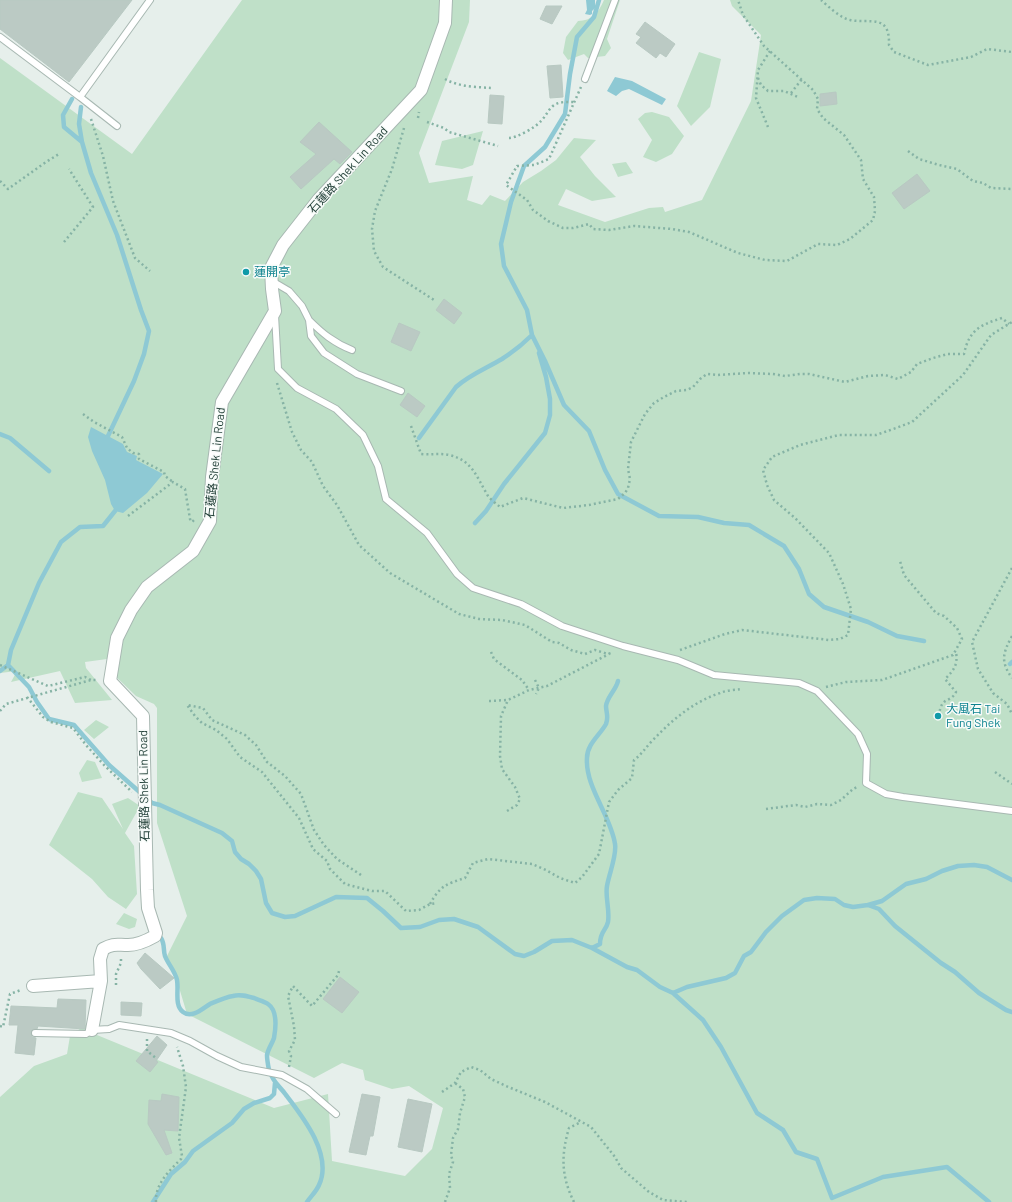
<svg xmlns="http://www.w3.org/2000/svg" width="1012" height="1202" font-family="Barlow,'Noto Sans TC',sans-serif">
<style>
.green{fill:#bfe0c8}
.water{fill:#8ec9d4}
.lines{fill:none;stroke-linecap:round;stroke-linejoin:round}
.stream{stroke:#8ec9d4;stroke-width:4.5}
.building{fill:#bbcac4;stroke:#b8c9c2}
.lane-casing{stroke:#a8b8b2;stroke-width:8}
.street-casing{stroke:#a8b8b2;stroke-width:14}
.path{stroke:#86b3a5;stroke-width:2.5;stroke-dasharray:2 3;stroke-linecap:butt}
.lane{stroke:#fff;stroke-width:6}
.street{stroke:#fff;stroke-width:12}
.culture-dot{fill:#0f9aa8;stroke:#f7fbf9;stroke-width:1.5}
.labels{text-anchor:middle;stroke-width:3;stroke-linejoin:round;paint-order:stroke}
.street-label{font-size:12px;fill:#24423a;stroke:#f7fbf9}
.culture-label{font-size:12px;fill:#0d838f;stroke:#f7fbf9;text-anchor:start}
</style>
<rect width="100%" height="100%" fill="#e6efeb"/>
<!-- green -->
<path class="green" d="M242 0H470L469 22 419 153 429 183 473 176 467 200 482 205 490 195 505 201 523 182 541 171 556 160 574 138 596 140 580 157 595 176 616 197 592 201 566 189 558 205 605 222 649 208 663 207 665 212 702 200 751 101 761 35 732 6 730 0H1012V1202H0V1097L34 1066 67 1054 70 1036 91 1021 97 1035 274 1108 328 1094 332 1161 405 1176 432 1149 443 1108 409 1086 392 1089 365 1080 363 1070 342 1063 314 1078 187 1014 178 984 166 958 187 916 157 823V708L154 704 136 696 106 667 107 659 85 662 86 668 112 700 75 703 60 671 11 682 17 671 0 673V58L132 154Z
M604 0H620L607 39 611 48 605 56 588 58 584 54 568 60 563 53 566 37 578 21C592 21 599 12 604 0Z
M699 52 721 59 710 107 691 126 677 106Z
M652 112 669 117 684 136 672 154 656 162 643 157 652 140 638 119 645 113Z
M483 131 473 165 462 169 435 165 442 141Z
M626 162 633 173 618 177 612 164Z
M96 720 109 727 94 739 84 730Z
M87 760 95 762 102 778 82 782 79 773Z
M78 792 102 798 123 829 112 804 128 798 140 806 125 833 134 846 137 894 126 909 108 897 92 879 49 845Z
M124 913 137 919 135 927 129 929 116 924Z"/>
<!-- water -->
<path class="water" d="M586 0H595V8L592 11V14L590 15 585 14 587 10Z
M615 77 632 81 666 99 662 105 629 89 622 91 616 96 607 91Z
M91 427 123 444 127 452 137 456 136 460 163 474 147 493 123 513 115 511 111 504 105 480 92 451 88 437Z"/>
<g class="lines">
<!-- stream -->
<path class="stream" d="M599 0 594 17 577 37 570 74 565 114 545 147 524 166 511 202 501 244 504 266 527 310 532 335 545 361 564 405 589 431 605 470 618 494 659 516 698 517 724 523 749 525 784 546 799 569 809 594 824 607 868 622 897 636 924 641
M72 99 63 115 64 127 82 142 91 173 117 235 141 310 149 331 144 354 134 381 108 436
M81 107 79 124 82 142
M0 434 10 438 49 471
M419 438 456 387C469 375 487 368 502 359 513 352 523 344 532 335L533 337
M475 523 486 511 504 484 545 433 550 415V399L546 377 539 353
M1010 664 1012 662
M8 665 29 687 37 702 49 719 74 725 109 765 152 803 160 805 222 833 232 841 235 852 241 859 249 864 256 871 261 879 266 903 272 913 285 917 295 916 336 897 367 898 383 911 401 928 420 927 439 920 454 919 478 927 515 954 524 956 534 952 552 941 572 940 592 948 627 967 637 970 660 987 673 993 703 1020 721 1047 757 1113 783 1130 796 1152 817 1159 832 1198 883 1177 947 1167 989 1202
M0 671 8 665 11 650 39 583 61 542 80 527 103 526 115 511
M868 905 882 901 906 884 926 879 942 871 958 866 974 865 987 867 1012 880
M161 938C165 944 163 950 165 956 168 964 175 971 177 980 179 990 174 1005 183 1012 192 1019 203 1008 210 1004 217 1001 226 997 233 996 240 994 247 996 254 998 258 1000 264 1001 268 1004 278 1011 276 1027 274 1038 272 1044 268 1049 267 1055 267 1060 268 1065 269 1070 274 1084 278 1084 286 1095 303 1117 333 1155 319 1185 316 1192 311 1196 307 1202
M592 948 600 944C600 931 606 931 608 922 610 910 605 897 607 886 609 874 617 855 615 844 611 816 585 787 587 758 587 744 600 735 606 724 609 717 606 712 606 706 607 697 616 690 618 681
M673 993 687 987 726 978 735 973 744 956 751 952 766 932 782 916 804 900 817 898 835 899 844 905 853 907 868 905 879 909 895 926 941 963 955 972 979 993 1006 1010 1012 1012
M153 1202 171 1174 185 1162 193 1151 232 1123 244 1109 254 1103 270 1098 274 1094 275 1083"/>
</g>
<!-- building -->
<path class="building" d="M0 0H132L69 82 0 29Z
M546 6H562L552 24 540 19Z
M645 22 675 44 666 57 660 53 656 58 636 43 641 37 636 34Z
M561 65 563 97 550 98 547 66Z
M836 92 837 104 820 106V94Z
M490 95 504 96 502 124 488 123Z
M319 122 352 152 340 164 334 159 301 189 290 177 316 154 300 142Z
M917 174 930 191 904 209 892 193Z
M444 299 462 313 454 324 436 310Z
M399 323 420 332 411 351 391 342Z
M408 393 425 406 417 417 400 405Z
M145 953 174 978 160 989 141 969 137 963Z
M340 977 359 992 342 1013 323 999Z
M58 999 86 1000 85 1029 38 1026 37 1029H33L31 1033 32 1037 36 1038 34 1055 15 1053 18 1025H9L11 1006 57 1008Z
M121 1002 142 1003 141 1016 121 1015Z
M157 1036 167 1045 156 1061 158 1062 150 1072 136 1061Z
M162 1094 179 1097 178 1131 164 1130 172 1153 166 1155 148 1124 149 1100 161 1101Z
M362 1094 380 1097 373 1136H370L366 1155 349 1152Z
M408 1099 432 1104 422 1152 398 1147Z"/>
<g class="lines">
<defs>
<path id="lane" d="M0 37 80 97 150 0
M585 79 615 0
M80 97 117 126
M272 281 289 291 302 306 309 320 311 336 324 353 357 374 401 391
M275 315 278 369 297 388 336 409 363 435 378 466 386 499 427 533 457 574 473 588 521 604 562 626 623 646 678 660 714 675 799 683 817 691 858 734 867 754 866 783 886 794 903 797 1012 811
M309 320C322 333 334 343 352 350
M35 1033 86 1034 92 1030 109 1029 119 1025 171 1033 190 1041 217 1056 241 1067 282 1075 307 1089 336 1114"/>
<path id="street" d="M33 986 101 981
M92 1030 101 981 100 959 103 949C114 943 116 945 128 945 136 945 148 940 155 936L156 933 148 908 147 890 143 716 110 681 117 638 131 610 147 587 193 551 210 521 212 477 222 402 275 311 272 289 271 268 283 245 319 199 421 90 445 23 446 0"/>
</defs>
<!-- lane casing -->
<use href="#lane" class="lane-casing"/>
<!-- street casing -->
<use href="#street" class="street-casing"/>
<!-- path -->
<path class="path" d="M821 0C828 6 840 18 850 20 870 24 890 13 889 45L894 52 928 65 971 57 987 49 1012 52
M758 78 761 85 768 91H784L798 97
M445 79C459 87 477 87 492 88
M581 87 549 159 534 165 517 166 506 185 527 200 533 210 548 221 563 228H573L589 224 593 229 609 230 634 226 672 229 689 232 738 253 765 260 787 261 818 244 837 245 850 239 873 220 875 211 874 197 863 179 861 160 844 135 823 118 817 109 818 99 813 90 764 46 743 15 738 0
M791 93 802 79
M418 118 419 112
M91 119 103 156 113 201 135 258 150 271
M427 122 444 128 449 132 498 146
M768 127 756 98 758 70 770 51
M404 128 392 169 375 211 372 229 374 251 383 267 434 300
M509 138C517 138 536 127 541 121 546 116 548 110 553 106 559 101 567 102 574 102
M908 151 919 159 939 165 957 169 973 181 983 183 991 188 1012 189
M0 181 8 189 46 162 59 154
M64 242 93 207 69 169
M277 383 292 432 301 450 312 462 323 486 337 505 359 545 390 573 459 614 479 619 502 620 525 625 552 642 559 643 571 650 585 654 595 650 608 654 611 653
M83 414 94 422 122 437 127 448 133 453 139 454V459L164 472 165 476 173 482
M411 426 421 454C431 455 440 453 449 455 472 460 476 476 487 494 489 499 496 503 500 507L523 498 563 508 589 505 618 499 625 493 628 488 630 479 628 469 631 442 645 414 654 403 664 397 676 391 687 390 693 387 700 379 707 374 718 375 748 373 773 374 785 376 800 374H809L845 382 868 376 885 375 898 379 911 372 917 364 933 358 948 354H964C969 330 980 325 1002 318L1009 324
M128 516 173 482 185 489 190 519 192 522 195 519
M1012 568 972 642 978 669 993 693 1007 704 1012 714
M1012 636C1003 653 1000 661 1012 678
M680 650 725 634 742 630 829 640 840 639 848 635 851 609 843 584 829 553 795 518 774 500 767 485 763 470 772 457 800 445 839 435H876L896 428 912 422 963 375 991 335 1012 322
M491 652 494 659 522 680 529 690
M0 665 48 686 85 677 91 680
M535 680 539 688 536 694
M826 687 846 682 882 680 953 655 962 639 957 628 944 616 936 613 904 575 900 561
M27 697 43 717 51 722 73 728 86 745 104 765 132 792
M489 701 508 700 529 690 547 686 609 654
M0 711 6 704 91 680H97
M939 716C941 695 950 704 956 692L945 679C954 670 958 665 956 652
M995 772 1012 784
M766 809 796 805 805 807 817 804 831 805 841 800 853 789 857 787
M507 811 517 805 520 799 515 787 502 769 500 756 501 716 508 700
M361 875 337 859 324 845 314 830 301 794 285 776 267 762 256 745 245 735 212 720 203 708 187 705 195 716 202 723 216 730 227 739 240 757 262 772 299 818 313 849 327 861 330 869 345 884 372 891H385L406 911 419 910 430 904 437 903
M430 904C440 886 446 884 465 878L473 863 488 859 532 864 546 870 560 878 575 883 582 877 599 854 609 802 618 790 632 778 634 760C642 754 646 747 653 740 672 720 693 702 720 693 727 690 735 690 741 689
M116 985V974L121 963V958
M0 1026 3 1027 10 994 21 990
M147 1039V1051L156 1058
M289 1067 291 1056 289 1051 295 1040 294 1026 288 996 293 986 312 1006 338 975 339 971
M442 1092 455 1083 461 1072 471 1067 480 1070 491 1079 506 1086 545 1102 591 1127 615 1157 621 1168 649 1192 663 1200 687 1202
M156 1202C155 1184 169 1171 181 1159L182 1156 179 1138 186 1087 183 1066 177 1047
M445 1202 450 1188 449 1174 453 1162 451 1155 453 1138 458 1129 460 1113 465 1097 463 1089 455 1083
M574 1202C561 1176 561 1155 569 1128L581 1122"/>
<!-- lane -->
<use href="#lane" class="lane"/>
<!-- street -->
<use href="#street" class="street"/>
</g>
<!-- markers -->
<g class="culture-dot">
<circle cx="246" cy="272" r="4"/>
<circle cx="938" cy="716" r="4"/>
</g>
<g class="labels">
<!-- street labels -->
<g class="street-label">
<text transform="translate(348 170) rotate(-48)" y="4">石蓮路 Shek Lin Road</text>
<text transform="translate(215 463) rotate(-84)" y="4">石蓮路 Shek Lin Road</text>
<text transform="translate(144 786) rotate(-91)" y="4">石蓮路 Shek Lin Road</text>
</g>
<!-- culture labels -->
<g class="culture-label">
<text x="254" y="276">蓮開亭</text>
<text x="946" y="713">大風石 Tai<tspan x="946" dy="14">Fung Shek</tspan></text>
</g>
</g>
</svg>
